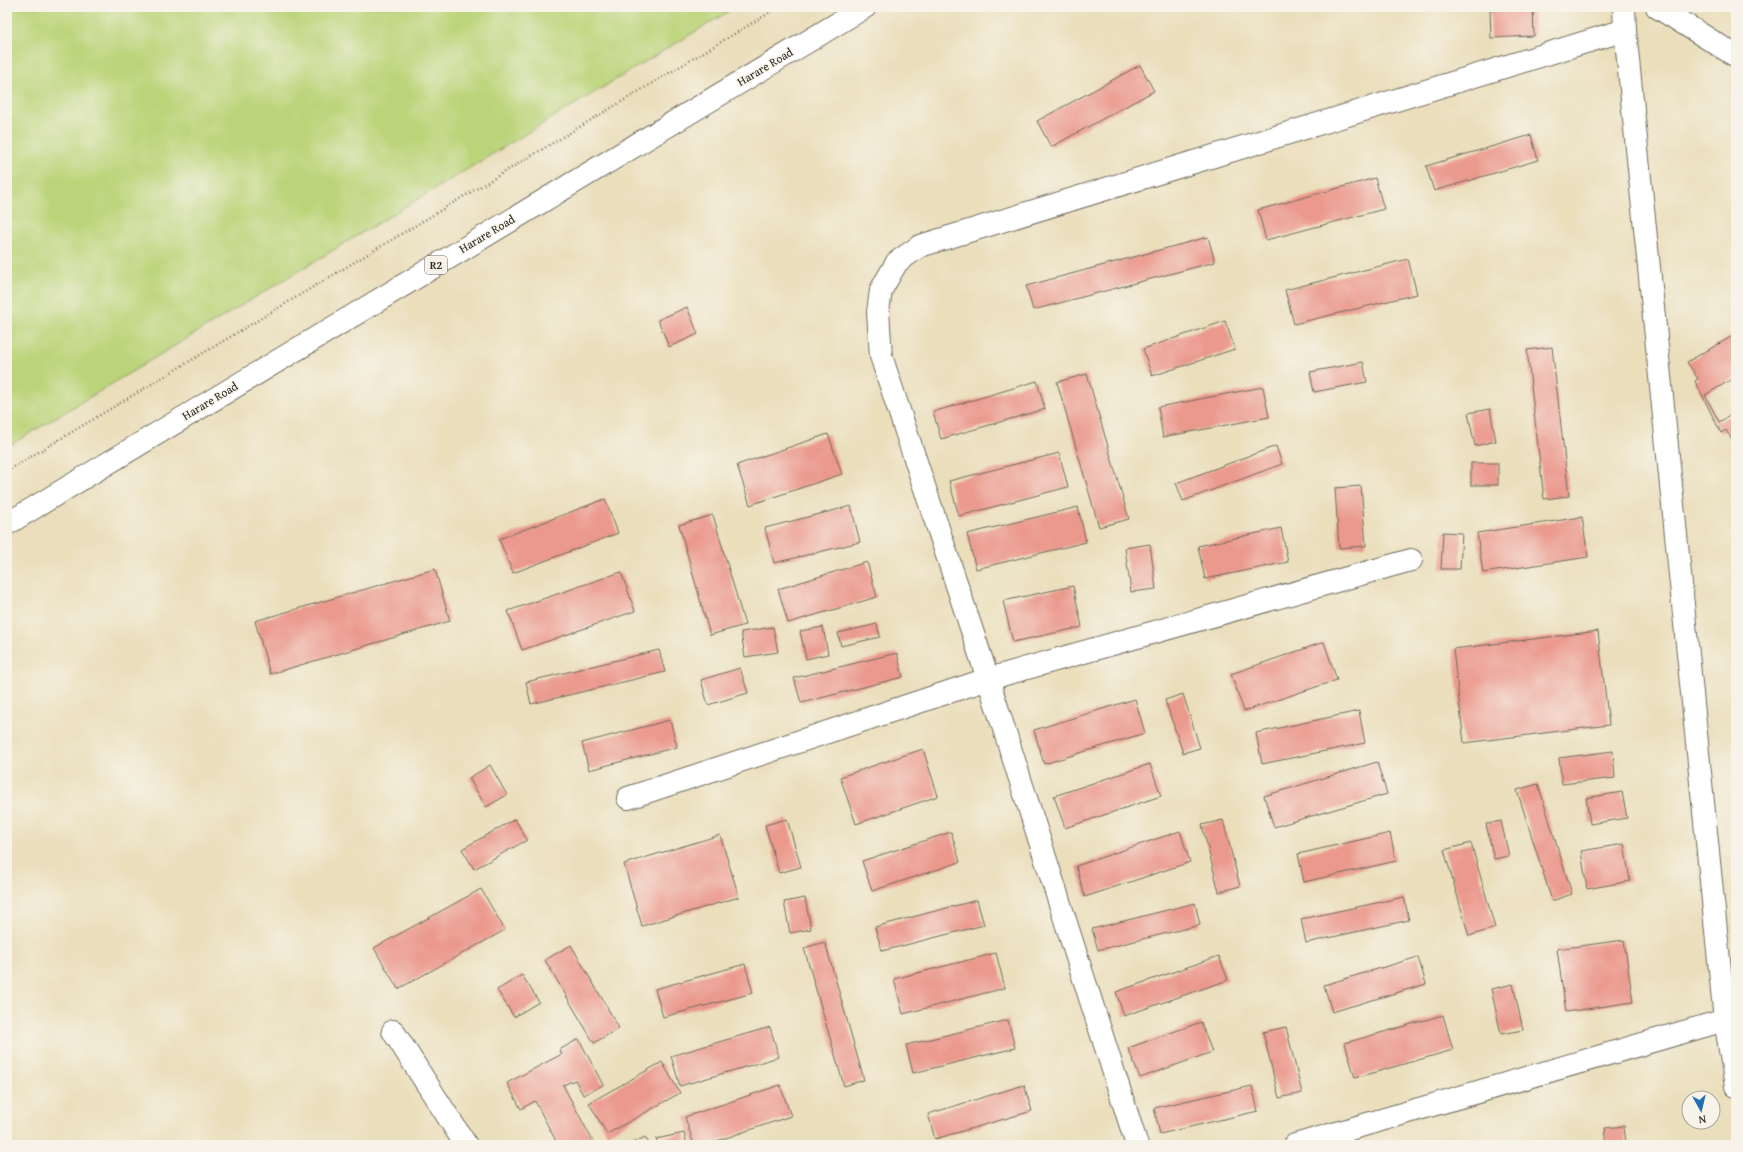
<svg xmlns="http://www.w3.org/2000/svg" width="1743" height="1152" font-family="'Gentium Book Plus',serif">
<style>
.green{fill:#bbd479;stroke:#738052}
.building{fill:#eb998d}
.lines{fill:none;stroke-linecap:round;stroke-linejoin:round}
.minor-casing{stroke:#6e6a5d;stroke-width:24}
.highway-casing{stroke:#6e6a5d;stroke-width:24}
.path{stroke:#6e6a5d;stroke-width:2.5;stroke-dasharray:1 3;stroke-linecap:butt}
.minor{stroke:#fff;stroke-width:22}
.highway{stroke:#fff;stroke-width:22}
.labels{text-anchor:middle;stroke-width:3;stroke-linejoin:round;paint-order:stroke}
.shield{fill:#f7f3e8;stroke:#686764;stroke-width:1}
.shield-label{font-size:11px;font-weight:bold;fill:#2b2b2b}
.street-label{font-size:12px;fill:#2b2b2b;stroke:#f7f3e8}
</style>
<rect width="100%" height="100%" fill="#f7f3e8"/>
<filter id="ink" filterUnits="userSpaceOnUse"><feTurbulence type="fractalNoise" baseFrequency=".025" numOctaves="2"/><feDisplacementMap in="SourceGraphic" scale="8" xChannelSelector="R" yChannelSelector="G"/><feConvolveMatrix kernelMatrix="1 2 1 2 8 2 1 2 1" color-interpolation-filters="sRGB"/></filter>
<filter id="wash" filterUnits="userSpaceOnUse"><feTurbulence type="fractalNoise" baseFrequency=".012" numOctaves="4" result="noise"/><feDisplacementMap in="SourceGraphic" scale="16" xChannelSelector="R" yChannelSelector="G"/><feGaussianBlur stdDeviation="0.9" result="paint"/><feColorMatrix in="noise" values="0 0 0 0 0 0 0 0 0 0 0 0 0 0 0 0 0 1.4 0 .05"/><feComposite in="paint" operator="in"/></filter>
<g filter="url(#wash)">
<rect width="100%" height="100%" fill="#eadebb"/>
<!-- green -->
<path class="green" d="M7 7H736L7 447Z"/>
<g id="blocks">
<!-- building -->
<path class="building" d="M1533 8 1534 36 1491 38 1490 10Z
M1140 65 1154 91 1051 147 1037 121Z
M1531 135 1538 160 1434 191 1426 166Z
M1375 178 1384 209 1266 240 1258 210Z
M1208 237 1215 262 1033 310 1026 286Z
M1408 259 1417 294 1294 324 1285 290Z
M687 307 698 334 669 347 658 320Z
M1225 321 1235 349 1152 376 1143 349Z
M1736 334V377L1705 395 1719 422 1736 412V447L1726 430 1721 433 1695 381 1698 379 1687 362Z
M1552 347 1569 496 1544 499 1527 350Z
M1363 362 1367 382 1314 392 1310 372Z
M1087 374 1129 519 1099 527 1057 382Z
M1037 381 1045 409 941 439 933 412Z
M1263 387 1269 417 1163 437 1158 407Z
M1490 409 1496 441 1475 446 1468 413Z
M828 434 842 474 750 505 737 465Z
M1276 446 1282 464 1183 501 1176 483Z
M1059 453 1068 487 959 516 949 481Z
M1471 463H1498V485H1471Z
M1361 486 1366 546 1339 548 1335 488Z
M605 499 618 533 513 573 499 539Z
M851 506 860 542 774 563 765 528Z
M1078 507 1086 542 976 569 967 534Z
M713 515 745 625 710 635 679 525Z
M1582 517 1588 557 1483 573 1477 533Z
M1281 528 1288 562 1205 579 1198 546Z
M1443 532 1462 533 1460 569H1441Z
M1150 544 1156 589 1131 592 1125 548Z
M867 562 877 597 788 623 778 589Z
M435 569 450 621 270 674 255 621Z
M621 572 635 611 522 650 508 611Z
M1073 586 1082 627 1013 642 1003 601Z
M877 624 880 637 841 646 838 633Z
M773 627 778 652 745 657 741 632Z
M823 627 828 654 806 659 800 631Z
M1598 631 1609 725 1464 743 1453 649Z
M1324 642 1337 680 1244 711 1231 674Z
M659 650 665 672 531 704 526 682Z
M897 653 903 677 801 703 794 678Z
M740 668 748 693 708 705 701 680Z
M1183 694 1200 748 1183 753 1165 700Z
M1135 699 1145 733 1044 764 1034 730Z
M1359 711 1365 743 1262 764 1256 733Z
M670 720 677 747 589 770 582 743Z
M923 749 938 796 856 824 840 777Z
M1613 751 1615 778 1562 784 1559 758Z
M1377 762 1387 794 1274 827 1264 796Z
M1150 764 1161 796 1065 828 1054 796Z
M490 765 507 795 486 807 469 778Z
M1538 784 1572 894 1552 901 1517 790Z
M1622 792 1627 818 1590 824 1586 798Z
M515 819 527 840 474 869 462 849Z
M787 819 801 867 779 873 765 825Z
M1223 820 1240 886 1219 892 1202 825Z
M1501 821 1509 856 1494 859 1486 824Z
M1180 831 1190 862 1085 897 1076 866Z
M951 832 960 862 872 891 862 861Z
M1390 833 1396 861 1304 882 1298 854Z
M720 835 739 897 642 926 624 864Z
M1471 843 1495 928 1469 936 1444 850Z
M1624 844 1630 881 1587 889 1581 851Z
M481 889 505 930 398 989 374 948Z
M1404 897 1409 920 1306 943 1301 919Z
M805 898 811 929 790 933 784 902Z
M977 900 984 925 882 951 875 927Z
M1195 903 1200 925 1098 950 1092 929Z
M1624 940 1633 1002 1566 1012 1557 949Z
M825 942 864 1080 844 1086 804 948Z
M571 945 619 1028 594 1043 545 960Z
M996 953 1005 988 903 1014 894 979Z
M1219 956 1228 980 1124 1016 1116 992Z
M1418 957 1426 984 1332 1012 1324 985Z
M745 964 753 993 663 1017 655 989Z
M522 975 539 1002 514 1017 497 990Z
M1513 984 1523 1030 1501 1034 1491 989Z
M1443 1015 1453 1050 1355 1078 1345 1043Z
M1008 1020 1015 1048 913 1073 906 1045Z
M1201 1022 1212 1052 1140 1078 1128 1048Z
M770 1027 779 1057 680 1086 671 1056Z
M1286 1027 1302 1093 1279 1098 1263 1032Z
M579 1039 603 1085 583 1095 575 1080 563 1085 595 1145H558L535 1101 521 1109 507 1083 562 1054 559 1050Z
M662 1062 680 1093 607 1134 589 1103Z
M780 1085 791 1116 705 1145H694L685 1117Z
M1024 1085 1032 1111 935 1139 928 1114Z
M1252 1086 1258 1111 1160 1134 1154 1108Z
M1624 1126 1626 1145H1607L1605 1128Z
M684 1133 687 1145H658L656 1139Z
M645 1137 650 1145H629Z"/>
</g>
</g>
<g filter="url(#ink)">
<use href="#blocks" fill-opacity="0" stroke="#6e6a5d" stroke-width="1"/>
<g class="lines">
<defs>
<path id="minor" d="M1624 7 1625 30 1725 1020 1736 1086
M1657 7 1736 56
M628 798 988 679 1411 560
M393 1031 466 1145
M1137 1145 988 679 881 356 878 312 881 290 897 262 920 246 1625 30
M1295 1145 1725 1020"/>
<path id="highway" d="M7 524 865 7"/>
</defs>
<!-- minor casing -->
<use href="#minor" class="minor-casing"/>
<!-- highway casing -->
<use href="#highway" class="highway-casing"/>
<!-- path -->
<path class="path" d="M7 471 779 7"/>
<!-- minor -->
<use href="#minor" class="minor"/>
<!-- highway -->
<use href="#highway" class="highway"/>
</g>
</g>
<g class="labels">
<!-- shield labels -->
<rect class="shield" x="425" y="256" width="22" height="18" rx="3"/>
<g class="shield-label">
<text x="436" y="269">R2</text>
</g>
<!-- street labels -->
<g class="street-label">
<text transform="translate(765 67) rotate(-31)" y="4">Harare Road</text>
<text transform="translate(487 234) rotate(-31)" y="4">Harare Road</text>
<text transform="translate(210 401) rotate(-31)" y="4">Harare Road</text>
</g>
</g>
<!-- margin -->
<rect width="1743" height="1152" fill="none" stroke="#f7f3e8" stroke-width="24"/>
<!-- north arrow -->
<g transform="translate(1701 1110) rotate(172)"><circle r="19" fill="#f7f3e8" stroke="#a5a39c"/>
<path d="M0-3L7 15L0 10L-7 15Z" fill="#1f6fb2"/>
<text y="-6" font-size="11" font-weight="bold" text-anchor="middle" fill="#2b2b2b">N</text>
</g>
</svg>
